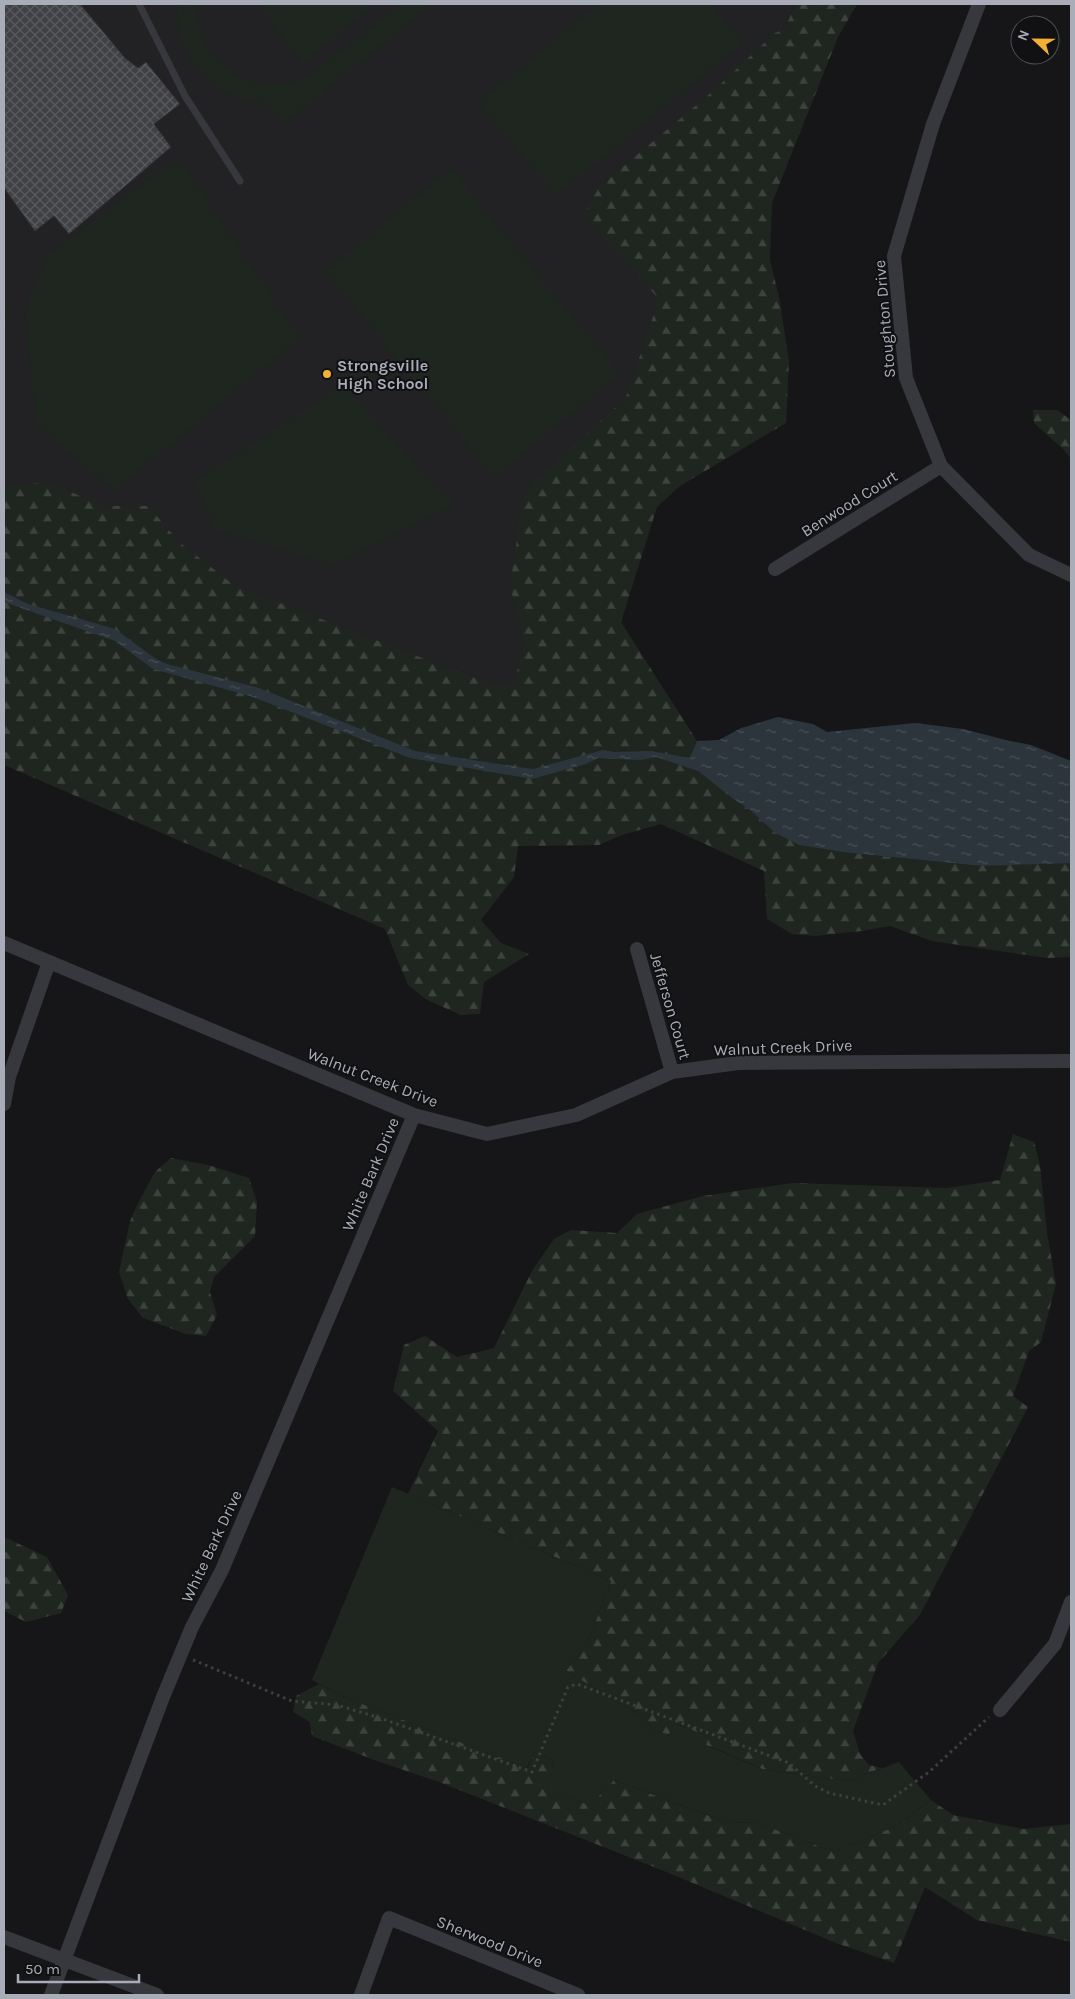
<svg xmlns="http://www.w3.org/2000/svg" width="1075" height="1999" font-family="Karla,sans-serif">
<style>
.built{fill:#222225}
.forest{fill:url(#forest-firs)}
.park{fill:#1e261f}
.water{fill:url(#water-ripples)}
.building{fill:url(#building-cross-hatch);stroke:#303034}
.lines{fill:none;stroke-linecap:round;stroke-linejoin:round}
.path{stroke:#3d3f44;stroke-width:3;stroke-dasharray:2.5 4;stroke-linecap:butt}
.service{stroke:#37383d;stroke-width:7}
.minor{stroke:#37383d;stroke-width:14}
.poi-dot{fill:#f2b134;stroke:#111113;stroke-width:2}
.labels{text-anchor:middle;stroke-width:4;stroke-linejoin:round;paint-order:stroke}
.street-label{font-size:16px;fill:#a8adb8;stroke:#111113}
.poi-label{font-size:16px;font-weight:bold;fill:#a8adb8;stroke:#111113;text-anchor:start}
</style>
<defs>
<pattern id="forest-firs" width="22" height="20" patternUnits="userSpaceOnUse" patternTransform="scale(1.25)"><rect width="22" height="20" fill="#1e261f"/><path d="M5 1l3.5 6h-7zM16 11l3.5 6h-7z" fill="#3c433d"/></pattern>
<pattern id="water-ripples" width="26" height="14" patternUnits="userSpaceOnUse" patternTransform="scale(1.25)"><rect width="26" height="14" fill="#2c353c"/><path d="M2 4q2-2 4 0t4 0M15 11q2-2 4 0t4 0" fill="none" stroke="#485056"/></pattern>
<pattern id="building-cross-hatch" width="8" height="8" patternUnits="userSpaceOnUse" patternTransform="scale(1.25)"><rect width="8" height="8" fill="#404145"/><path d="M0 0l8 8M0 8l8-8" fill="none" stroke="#595a5e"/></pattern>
</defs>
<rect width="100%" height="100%" fill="#161618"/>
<!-- built -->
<path class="built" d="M4 4H795L475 823 4 620Z"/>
<!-- forest -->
<path class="forest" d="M795 4H857L838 37 772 203 770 260 779 297 789 361 786 423 680 486 657 507 621 622 697 741 687 766 698 771 732 798 749 809 774 832 851 853 982 866 1071 862V957L1047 958 932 941 890 926 862 931 815 936 792 934 767 919 764 871 661 824 622 835 599 845 518 846 514 877 481 920 501 943 529 954 484 982 480 1014 461 1015 427 1000 408 985 385 929 4 765V487L47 482 104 506H148L179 542 235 586 477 679 512 687 524 649 519 618 510 587 520 518 527 489 626 397 659 299 583 215 600 186 712 92 775 33 785 29Z
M1033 410H1057L1071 420V459L1063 449 1034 423Z
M1013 1134 1034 1142 1040 1165 1047 1233 1056 1284 1041 1342 1029 1351 1013 1396 1028 1407 920 1615 878 1663 853 1731 860 1754 869 1765 882 1768 847 1781 762 1769 717 1749 705 1745 708 1737 675 1723 669 1735 656 1731 638 1714 566 1671 588 1641 611 1581 408 1494 438 1431 393 1391 404 1345 425 1336 457 1357 494 1348 533 1269 554 1239 571 1230 617 1233 637 1214 703 1196 792 1183 947 1188 1000 1180Z
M171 1158 208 1165 249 1178 257 1202 255 1236 214 1277 210 1292 217 1315 206 1336 186 1334 143 1318 128 1299 119 1272 130 1221 138 1203 155 1172Z
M4 1537 47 1557 68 1595 61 1613 26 1622 4 1611Z
M319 1684 342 1696 528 1768 534 1752 554 1761 549 1792 590 1805 614 1780 726 1822 759 1823 834 1852 896 1826 931 1800 953 1815 1023 1829 1071 1824V1942L977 1920 925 1887 894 1963 836 1943 664 1871 439 1782 377 1761 312 1736 310 1722 293 1712 296 1696Z"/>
<!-- park -->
<path class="park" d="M177 4H198C193 46 232 85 274 84 286 84 297 80 308 76L400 4H433L284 124C279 119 274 110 269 106 262 102 244 101 235 97 200 80 173 44 177 4Z
M258 4H376L303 64Z
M598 4H711L743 43 556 197 478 102Z
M178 157 300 338 115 491 38 427 32 384 25 308 48 255Z
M451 168 620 374 494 478 325 271Z
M4 304 13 308 4 331Z
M344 384 435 486 456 503 334 565 215 530 194 481Z
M392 1487 611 1581 588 1641 566 1671 638 1714 656 1731 669 1735 674 1723 709 1737 706 1745 762 1769 847 1781 899 1762 931 1800 896 1826 834 1852 759 1823 726 1822 614 1780 590 1805 548 1792 554 1761 534 1752 527 1768 342 1696 312 1680Z"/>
<!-- water -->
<path class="water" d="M4 592 28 604 115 629 156 659 167 664 259 688 415 751 525 768 533 769 603 750 614 752 651 751 690 758 697 741 719 740 741 728 778 717 813 724 827 732 915 723 963 729 1006 740 1031 745 1071 761V863L982 866 851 853 799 845 774 832 749 809 732 798 698 771 656 757 640 760 598 758 586 764 532 779 410 758 250 696 153 669 115 641 4 602Z"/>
<!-- building -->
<path class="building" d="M4 4H80L125 58 138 68 146 62 180 104 154 124 171 147 69 234 54 216 35 231 4 188Z"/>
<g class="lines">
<!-- path -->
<path class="path" d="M193 1660 292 1701 337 1705 383 1719 532 1772 568 1687 577 1684 789 1763 815 1786 829 1793 883 1805 929 1772 989 1717"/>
<!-- service -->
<path class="service" d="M139 4 185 96 240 181"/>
<!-- minor -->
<path class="minor" d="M979 4 933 124 894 256 906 378 941 466 1029 555 1071 575
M775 569 941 466
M4 943 414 1115 487 1134 576 1115 672 1072 738 1063 1071 1061
M637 949 672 1072
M4 1104 9 1077 49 962
M1000 1710 1055 1644 1071 1602
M4 1937 157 1995
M51 1995 163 1697 192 1627 222 1570 414 1115
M361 1995 389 1918 578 1995"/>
</g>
<!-- markers -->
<circle class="poi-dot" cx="327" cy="374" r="5"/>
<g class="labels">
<!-- street labels -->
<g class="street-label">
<text transform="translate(884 319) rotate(-95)" y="6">Stoughton Drive</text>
<text transform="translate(849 503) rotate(-32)" y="6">Benwood Court</text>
<text transform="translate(671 1006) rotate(74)" y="6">Jefferson Court</text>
<text transform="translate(783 1047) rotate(-2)" y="6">Walnut Creek Drive</text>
<text transform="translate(373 1077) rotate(21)" y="6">Walnut Creek Drive</text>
<text transform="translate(370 1174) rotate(-67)" y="6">White Bark Drive</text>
<text transform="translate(211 1546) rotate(-65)" y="6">White Bark Drive</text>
<text transform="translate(490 1941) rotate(22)" y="6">Sherwood Drive</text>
</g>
<!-- poi labels -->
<g class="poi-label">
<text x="337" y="371">Strongsville<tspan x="337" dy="18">High School</tspan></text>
</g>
</g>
<!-- border -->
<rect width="1075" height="1999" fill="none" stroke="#a8adb8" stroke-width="10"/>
<!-- north arrow -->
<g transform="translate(1035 40) rotate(292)"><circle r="24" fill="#111113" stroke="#4d4f55"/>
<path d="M0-4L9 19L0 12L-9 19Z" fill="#f2b134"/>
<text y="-8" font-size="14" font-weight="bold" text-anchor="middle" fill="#a8adb8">N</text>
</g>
<!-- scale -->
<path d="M18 1974v8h121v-8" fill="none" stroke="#a8adb8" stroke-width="2.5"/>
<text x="25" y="1974" font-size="15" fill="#a8adb8" stroke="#111113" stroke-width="4" paint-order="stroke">50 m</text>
</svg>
